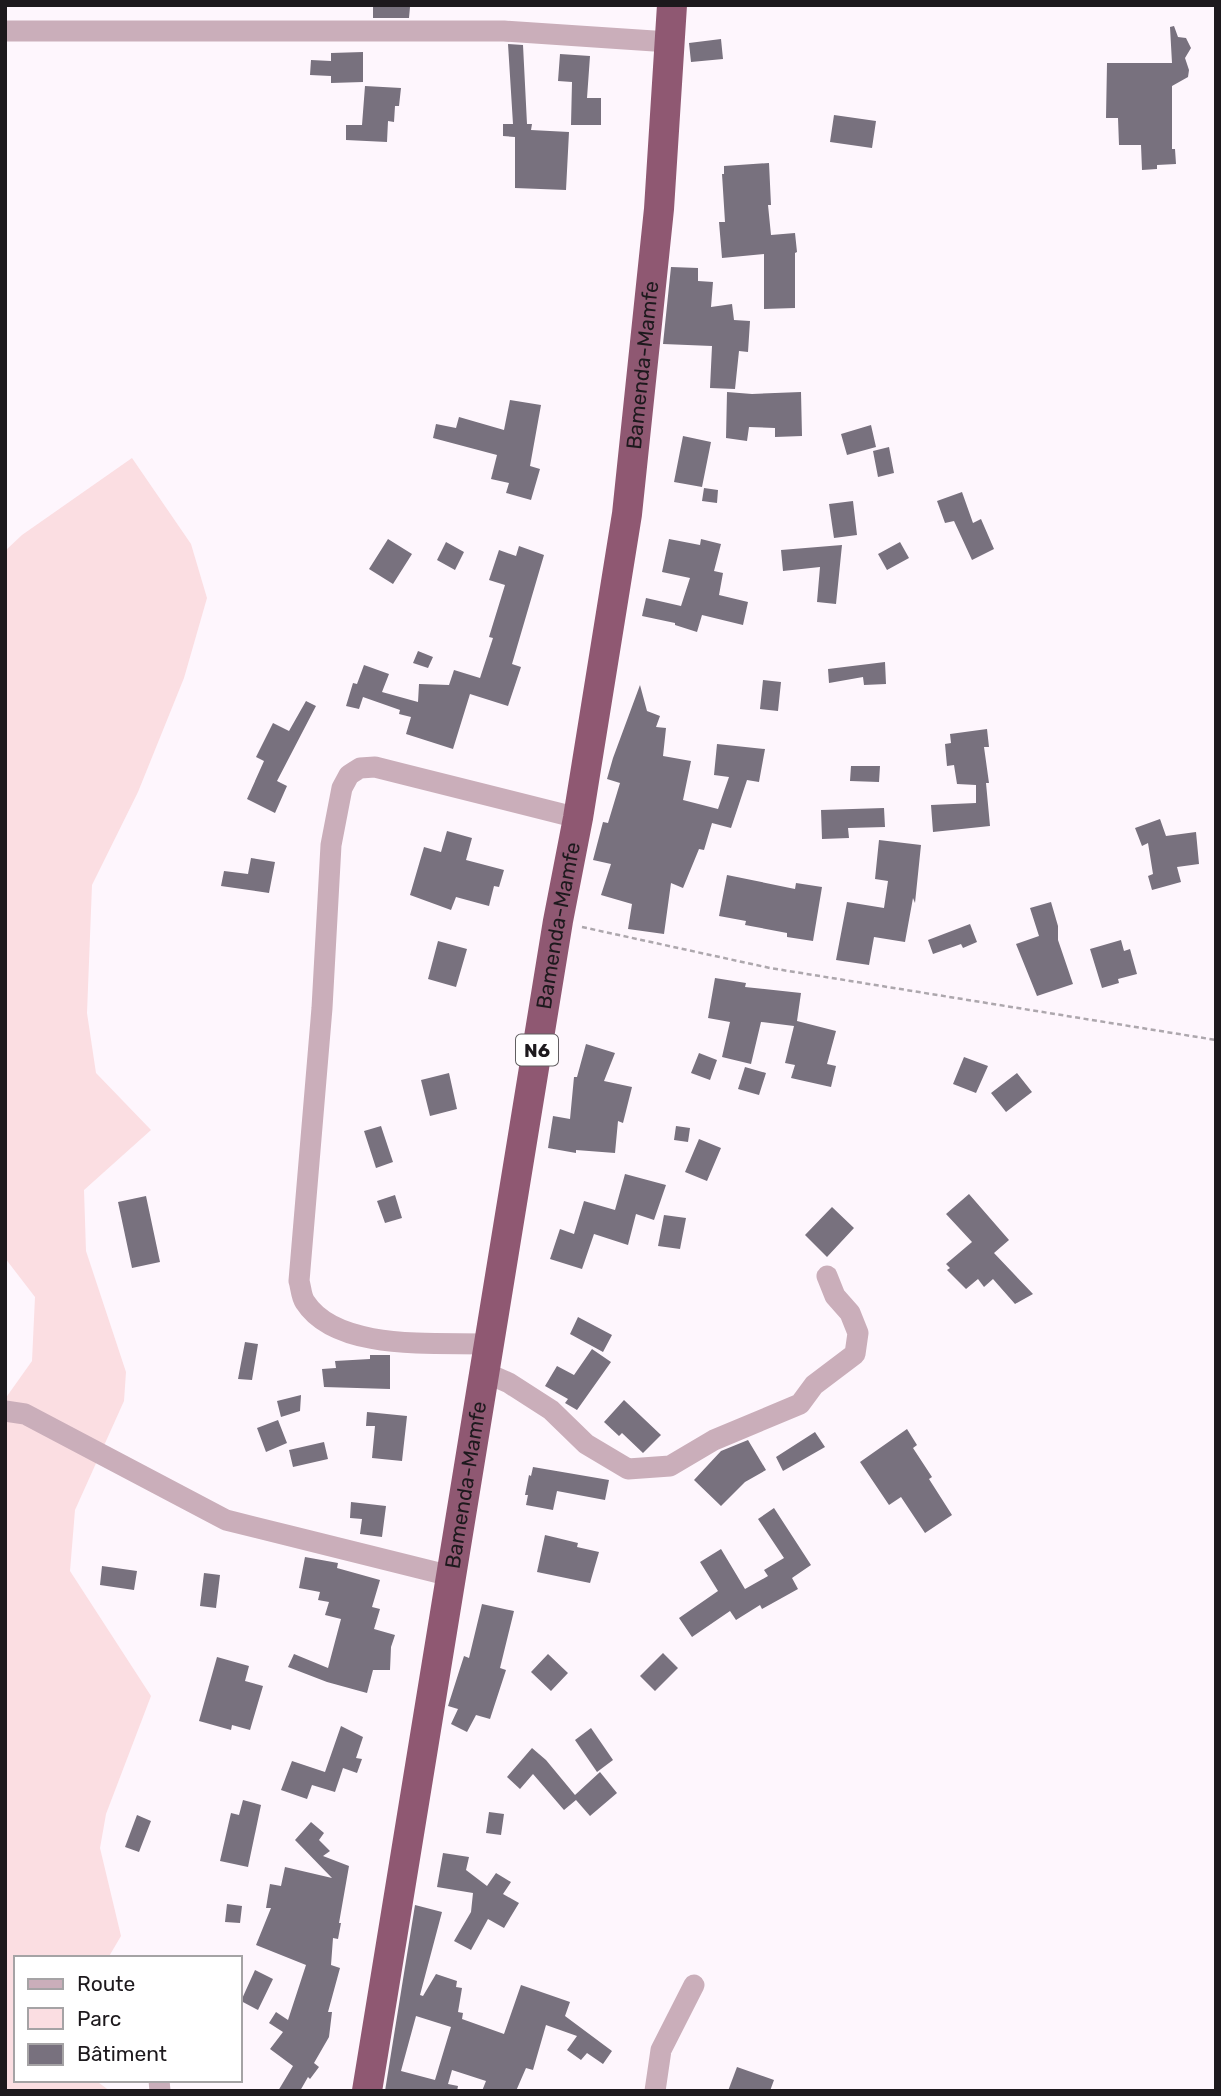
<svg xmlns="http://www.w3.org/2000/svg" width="1221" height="2096" font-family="Rubik,sans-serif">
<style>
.green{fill:#fbdee2}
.building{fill:#78717e;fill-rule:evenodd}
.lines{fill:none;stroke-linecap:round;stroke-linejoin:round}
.path{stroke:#ada7ad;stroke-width:2.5;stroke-dasharray:5 3.5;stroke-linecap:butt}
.minor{stroke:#caaeba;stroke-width:21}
.highway{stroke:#8f5872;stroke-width:30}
.labels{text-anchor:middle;stroke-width:5;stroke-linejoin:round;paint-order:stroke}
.shield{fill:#fff;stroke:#615e61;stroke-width:2}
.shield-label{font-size:19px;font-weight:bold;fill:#1d191d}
.street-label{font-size:21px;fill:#1d191d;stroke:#fff}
</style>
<rect width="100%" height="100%" fill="#fef6fd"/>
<!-- green -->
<path class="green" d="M132 458 191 544 207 598 184 678 138 792 92 885 87 1013 96 1073 151 1130 84 1190 86 1251 126 1372 124 1401 75 1510 70 1571 151 1696 106 1814 100 1848 121 1936 108 1958H16V2080H95L110 2091H5V1399L32 1361 35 1297 5 1258V551L22 535Z"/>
<!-- building -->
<path class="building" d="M373 5 410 7 409 18H373Z
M1174 26 1178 37 1186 38 1191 48 1185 58 1189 70 1188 77 1172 86V149H1175L1176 164 1157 165V169L1142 170 1141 145H1119L1118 118H1106L1107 63H1172L1170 27Z
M721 39 723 59 691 62 689 43Z
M508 44 523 45 527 124H532L531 130 569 132 566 190 515 188V137L503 136V124H513Z
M363 52V82L331 83V76L310 75 311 60 331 61V53Z
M560 54 590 56 587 98H601V125H571L572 82 558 81Z
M365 86 401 88 399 106H395L394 122 388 121 387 142 346 140V125H362Z
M834 115 876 121 872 148 830 142Z
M769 163 771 205H768L771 235 795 233 797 252 795 253V308L764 309V254L722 258 719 222H725L722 174H724V166Z
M671 267 698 268V281L713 282 711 307 732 304 734 320 750 321 748 352 739 351 735 389 710 388 712 346 663 344Z
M727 392 752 394 801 392 802 436 775 437V428L749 427 747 441 726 438Z
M510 400 541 405 530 466 540 469 531 500 506 493 509 483 491 479 497 455 433 438 436 424 456 428 459 417 504 430Z
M871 425 876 447 847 455 841 434Z
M683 436 711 442 702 487 674 482Z
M889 447 894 473 878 477 873 451Z
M704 488 718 490 717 503 702 501Z
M962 492 973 523 981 519 994 549 972 560 954 521 945 523 937 501Z
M853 501 857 535 834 538 829 504Z
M388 539 412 554 393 584 369 569Z
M669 539 700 545 701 539 721 544 714 571 723 573 719 595 748 602 743 625 702 615 697 632 675 625V623L642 616 646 598 681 606 690 578 662 572Z
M446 542 464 552 455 570 437 560Z
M900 542 909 558 887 570 878 554Z
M842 545 836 604 817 602 820 567 783 571 781 550Z
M519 546 544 555 512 664 521 667 508 706 470 694 453 749 406 734 411 717 399 714 400 710 363 697 359 709 346 706 353 683 357 684 364 665 389 674 382 692 418 702 419 684 449 685 454 670 480 678 493 638 489 637 505 585 489 580 499 550 516 556Z
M418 651 433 657 428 668 413 663Z
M885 662 886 684 864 685 863 677 829 683 828 669Z
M763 680 781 682 778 711 760 709Z
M640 685 647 711 660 716 656 727 666 728 663 756 691 761 683 800 718 809 729 777 714 775 717 744 765 749 759 782 747 780 731 828 712 823 704 850 699 849 683 888 671 883 664 934 628 929 632 904 601 895 611 864 593 860 603 822 608 823 620 783 607 779 613 758Z
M306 701 316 706 277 781 287 786 275 813 247 799 264 761 256 757 273 723 289 731Z
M987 729 989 747H984L989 783H986L990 826 933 832 931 805 976 803V785L957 784 954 765 947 766 945 744 951 743 950 734Z
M851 766H880L879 782 850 781Z
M884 808 885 827 848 828 849 838 822 839 821 810Z
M1160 819 1166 836 1196 832 1199 864 1177 867 1181 882 1152 890 1148 876 1153 874 1148 843 1142 846 1135 828Z
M447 831 472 838 466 860 504 870 499 887 494 886 489 906 456 897 451 910 410 895 424 847 441 852Z
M879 840 921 845 915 903 913 898 905 942 874 937 869 965 836 960 847 902 884 908 888 881 875 879Z
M251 858 275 862 269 893 221 886 224 871 248 874Z
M727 875 795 889 796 883 822 887 813 941 787 937V933L745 925 746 921 719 916Z
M1051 902 1058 926V940L1073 984 1037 996 1016 944 1039 936 1030 908Z
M970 924 977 942 963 948 961 944 933 954 928 940Z
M1121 940 1124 951 1130 949 1137 974 1118 979 1119 983 1102 988 1090 949Z
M438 941 467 949 456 987 428 979Z
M715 978 746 983 745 987 801 993 797 1021 836 1031 827 1064 836 1066 831 1087 791 1078 795 1065 785 1063 794 1026 761 1022 751 1064 722 1057 730 1022 708 1018Z
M586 1044 615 1053 604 1081 632 1087 623 1123 618 1121 615 1153 576 1150V1153L548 1148 553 1116 570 1119 574 1077H577Z
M699 1053 717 1060 710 1080 691 1073Z
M964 1057 988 1066 976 1093 953 1084Z
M745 1067 766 1073 759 1095 738 1089Z
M449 1073 457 1109 430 1116 421 1080Z
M1017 1073 1032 1092 1006 1112 991 1093Z
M381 1126 393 1162 376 1168 364 1131Z
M676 1126 690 1128 688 1142 674 1140Z
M699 1139 721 1148 707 1181 685 1172Z
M625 1174 666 1185 654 1220 636 1214 628 1245 594 1234 582 1269 550 1259 560 1229 574 1234 584 1201 615 1210Z
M969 1194 1009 1240 994 1253 1033 1294 1015 1304 993 1279 984 1287 978 1279 966 1289 947 1270 950 1268 946 1264 972 1242 946 1214Z
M395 1195 402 1218 385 1223 377 1201Z
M146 1196 160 1262 132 1268 118 1202Z
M832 1207 854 1228 827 1257 805 1235Z
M664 1215 686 1218 680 1249 658 1246Z
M578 1317 612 1335 603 1352 570 1334Z
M245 1342 258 1344 252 1380 238 1379Z
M592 1349 611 1362 577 1410 565 1403 568 1399 545 1386 557 1366 574 1375Z
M370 1355H390V1389L324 1387 322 1369 336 1368 335 1361 370 1359Z
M301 1395 300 1411 281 1417 277 1401Z
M624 1400 661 1435 643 1453 622 1433 619 1436 604 1422Z
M367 1412 407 1416 402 1461 372 1458 375 1426H366Z
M278 1420 287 1443 266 1452 257 1428Z
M907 1429 917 1445 913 1448 932 1477 929 1479 952 1515 925 1533 901 1497 889 1505 860 1462Z
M815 1432 825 1447 783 1471 776 1457Z
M748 1440 766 1470 745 1482 721 1506 694 1480 721 1451Z
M324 1442 328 1459 293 1467 289 1450Z
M533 1467 609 1480 605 1500 557 1491 553 1510 526 1505 528 1495H525L529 1475 531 1476Z
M351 1502 386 1506 382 1537 360 1534 362 1519 350 1518Z
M774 1508 811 1565 792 1578 798 1589 762 1609 760 1605 736 1620 730 1611 692 1637 679 1618 718 1591 700 1562 721 1549 745 1589 768 1576 764 1570 784 1558 758 1519Z
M545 1535 578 1543 577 1547 599 1552 590 1583 537 1572Z
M305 1557 338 1563 337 1568 380 1580 372 1607 380 1609 374 1629 395 1635 391 1647 390 1670H373L367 1693 327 1682 288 1667 294 1654 328 1668 341 1619 325 1615 329 1602 318 1600 320 1592 299 1588Z
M102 1566 137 1571 134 1590 100 1585Z
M204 1573 220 1575 216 1608 200 1606Z
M482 1604 514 1611 500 1668 506 1670 490 1719 476 1715 467 1732 451 1724 458 1709 448 1706 464 1656 469 1658Z
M663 1653 678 1668 655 1691 640 1676Z
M548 1654 568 1673 551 1691 531 1672Z
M217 1657 249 1666 245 1681 263 1686 250 1730 232 1725 231 1730 199 1721Z
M341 1726 363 1737 356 1758 362 1759 357 1773 343 1768 335 1792 312 1785 307 1799 281 1790 292 1761 325 1772Z
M591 1728 613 1760 597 1772 575 1740Z
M532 1748 546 1760 575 1795 600 1772 617 1793 590 1816 576 1800 564 1810 533 1774 520 1789 507 1777Z
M243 1800 261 1805 248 1867 220 1861 231 1813 239 1815Z
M489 1812 504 1814 501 1835 486 1833Z
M137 1815 151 1821 139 1852 125 1847Z
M311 1822 324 1833 319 1840 330 1851 323 1856 349 1866 339 1923H341L338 1939 333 1938 331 1965 340 1968 328 2012H332L329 2037 314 2063 319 2067 310 2079 308 2077 300 2091H278L293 2066 270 2049 283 2032 269 2023 276 2012 288 2020 306 1965 256 1945 271 1908H266L270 1884 281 1886 285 1867 332 1878 295 1840Z
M443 1853 469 1857 466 1870 487 1886 496 1873 511 1882 503 1894 519 1903 504 1928 488 1919 471 1950 454 1941 471 1912 473 1893 437 1887Z
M227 1904 242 1906 240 1923 225 1922Z
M415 1905 442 1912 420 1995 423 1996 436 1974 457 1981 456 1987 462 1988 458 2012 463 2013 462 2019 504 2034 521 1985 570 2002 565 2016 612 2051 603 2064 587 2053 581 2060 567 2050 577 2036 546 2025 533 2070 526 2068 516 2091H482L486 2081 452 2070 448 2084 458 2086 457 2091H385ZM416 2016 451 2027 435 2080 401 2071Z
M255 1970 273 1979 258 2010 241 2001Z
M737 2067 774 2080 770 2091H728Z"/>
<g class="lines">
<!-- path -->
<path class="path" d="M582 927 770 968 1216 1040"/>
<!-- minor -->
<path class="minor" d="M5 31H504L669 42
M489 1344C437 1342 337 1352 305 1302 301 1296 301 1287 299 1281L322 1008 331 845 342 788 349 775 360 768 375 767 578 818
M484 1372 509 1383 551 1410 586 1444 628 1469 670 1466 714 1440 800 1404 814 1385 855 1354 858 1333 850 1313 835 1296 827 1276
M5 1411 25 1414 226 1520 451 1576
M159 2080 160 2091
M655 2091 661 2050 694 1985"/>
<!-- highway -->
<path class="highway" id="s1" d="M367 2091 558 921 578 818 627 514 659 209 672 5"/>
</g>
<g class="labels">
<!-- shield labels -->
<rect class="shield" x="516" y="1034.5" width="42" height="31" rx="5"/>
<g class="shield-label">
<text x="537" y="1057">N6</text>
</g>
<!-- street labels -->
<g class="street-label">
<text dy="7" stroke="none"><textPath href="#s1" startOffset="1748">Bamenda-Mamfe</textPath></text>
<text dy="7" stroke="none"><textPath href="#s1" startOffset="1181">Bamenda-Mamfe</textPath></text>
<text dy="7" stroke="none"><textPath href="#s1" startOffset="614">Bamenda-Mamfe</textPath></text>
</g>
</g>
<!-- border -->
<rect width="1221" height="2096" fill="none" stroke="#1d191d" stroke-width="14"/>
<!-- legend -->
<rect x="14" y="1956" width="228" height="126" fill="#ffffff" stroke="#a5a3a5" stroke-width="2"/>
<rect x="28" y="1979" width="35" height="10" fill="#caaeba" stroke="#a5a3a5" stroke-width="2"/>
<text x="77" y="1991" font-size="21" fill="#1d191d">Route</text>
<rect x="28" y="2008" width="35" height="21" fill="#fbdee2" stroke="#a5a3a5" stroke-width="2"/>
<text x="77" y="2026" font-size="21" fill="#1d191d">Parc</text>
<rect x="28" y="2044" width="35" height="21" fill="#78717e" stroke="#a5a3a5" stroke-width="2"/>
<text x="77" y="2061" font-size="21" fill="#1d191d">Bâtiment</text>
</svg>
